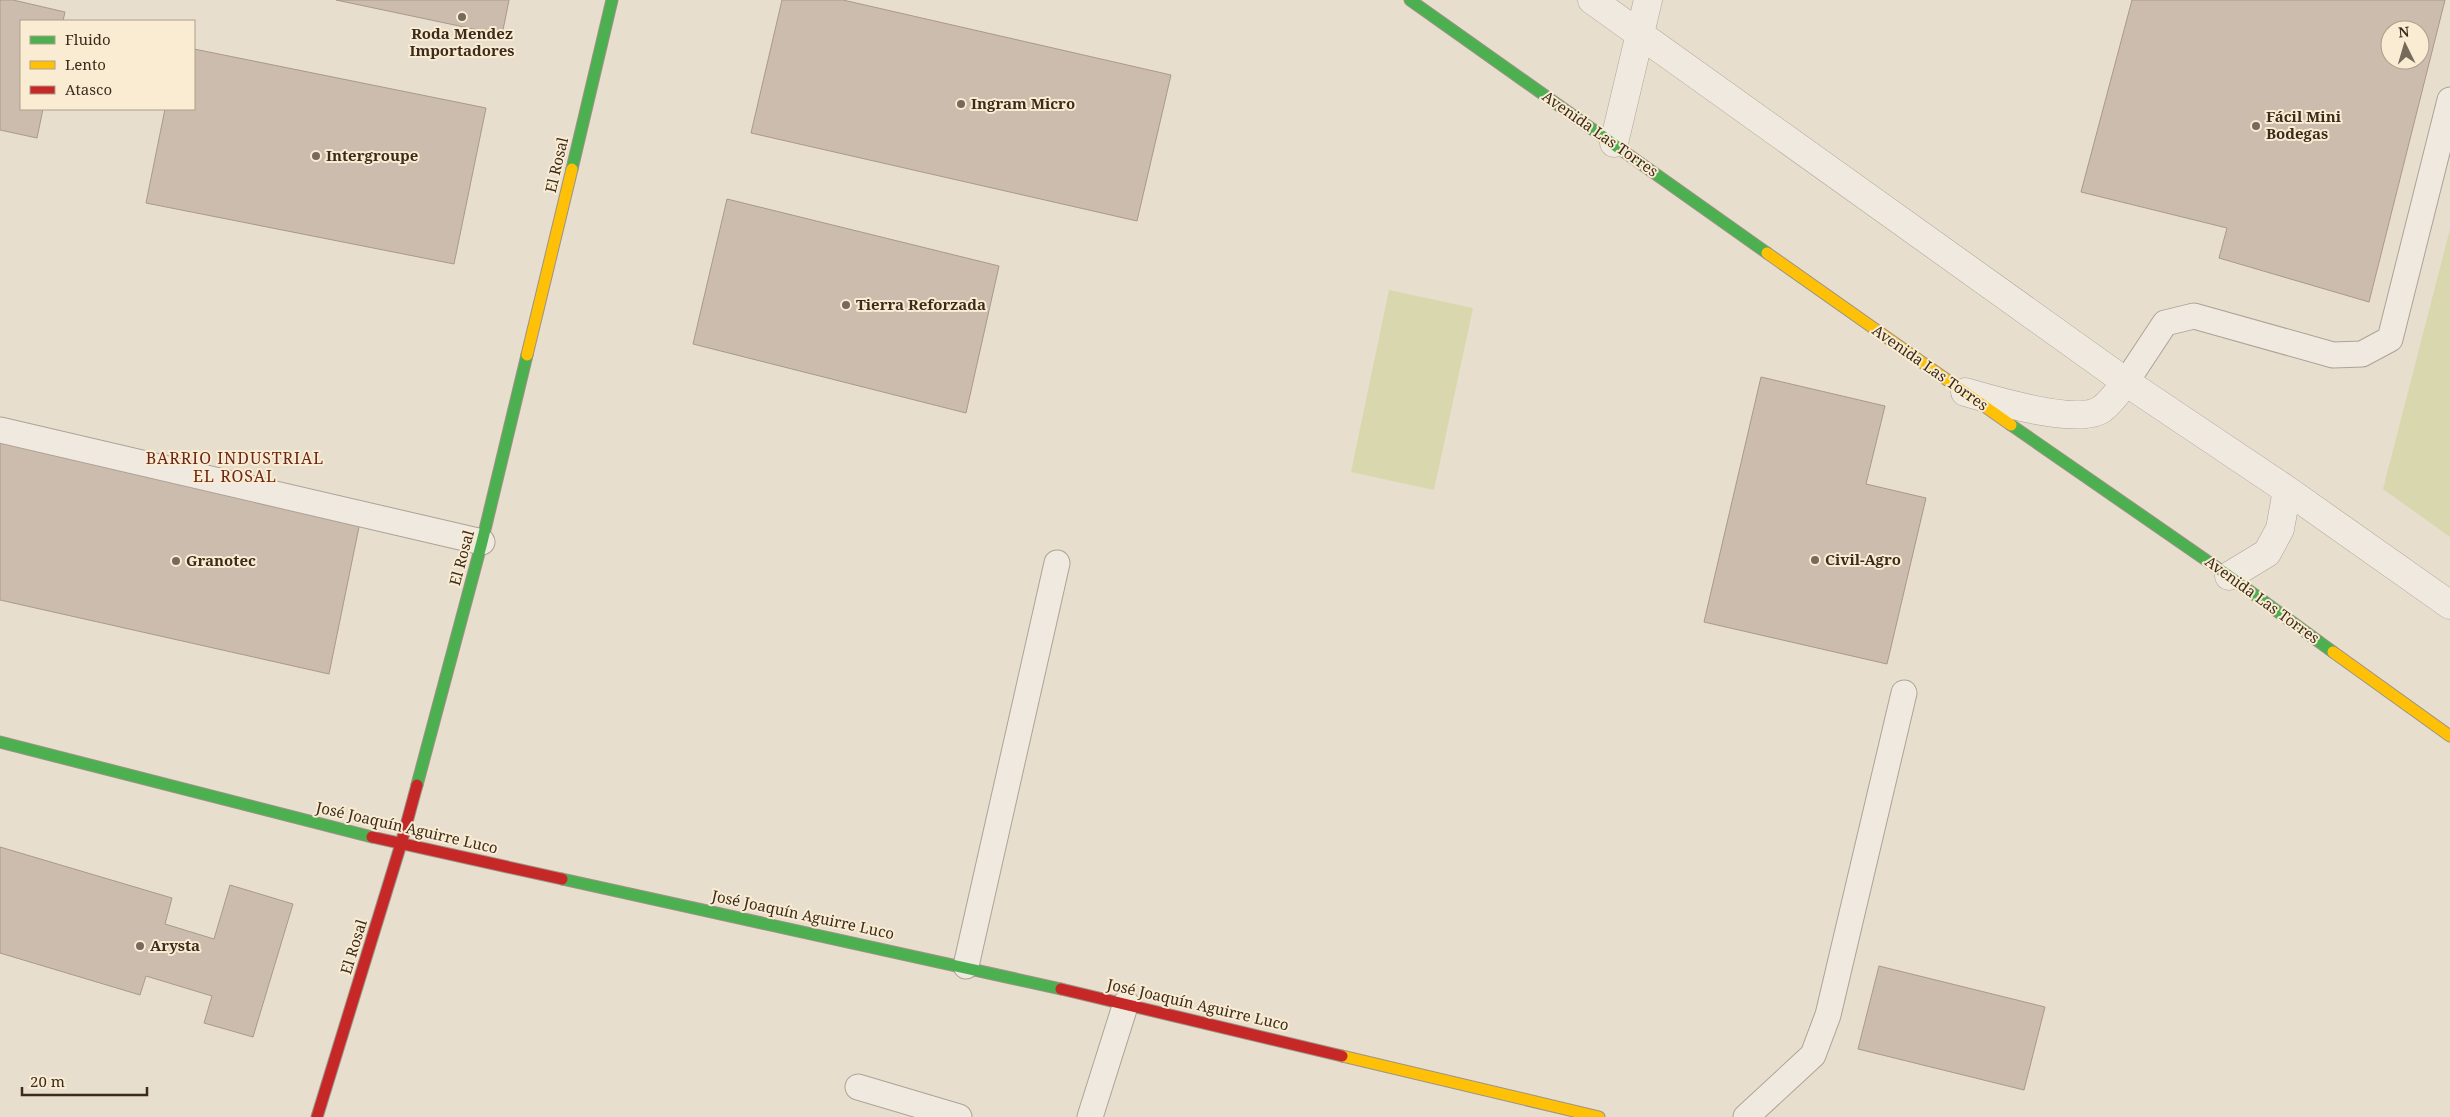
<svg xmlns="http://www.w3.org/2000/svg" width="2450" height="1117" font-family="'Noto Serif',serif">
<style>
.green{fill:#d9d7ae}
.building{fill:#ccbcad;stroke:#a8998c;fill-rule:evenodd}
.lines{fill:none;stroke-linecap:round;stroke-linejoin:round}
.lane-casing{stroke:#aca396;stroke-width:27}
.street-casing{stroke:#aca396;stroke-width:29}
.fast-casing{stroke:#9c9286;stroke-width:13}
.slow-casing{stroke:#9c9286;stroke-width:13}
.jam-casing{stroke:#9c9286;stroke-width:13}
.lane{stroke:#efe9df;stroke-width:25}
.street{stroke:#efe9df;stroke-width:28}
.fast{stroke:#4caf50;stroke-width:11}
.slow{stroke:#ffc107;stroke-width:11}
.jam{stroke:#c62828;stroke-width:11}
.poi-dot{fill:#786a5b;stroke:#f9ecd2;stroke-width:2}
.labels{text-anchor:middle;stroke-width:4;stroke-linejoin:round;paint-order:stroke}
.poi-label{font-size:15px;font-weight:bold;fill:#3c2b1d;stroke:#f9ecd2;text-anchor:start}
.street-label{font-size:15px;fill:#3c2b1d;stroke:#f9ecd2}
.neighbourhood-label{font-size:16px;letter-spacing:1px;fill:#6d2718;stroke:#f9ecd2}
</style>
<rect width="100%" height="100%" fill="#e7decd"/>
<!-- green -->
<path class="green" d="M2450 229V537L2383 489Z
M1389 290 1473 308 1434 490 1351 472Z"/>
<!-- building -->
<path class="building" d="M0 0H13L65 12 63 21H21V109H43L37 138 0 130Z
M336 0H509L502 35Z
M782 0H843L1171 75 1137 221 751 133Z
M2132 0H2445L2369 302 2219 258 2227 228 2081 192ZM2390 30H2420V60H2390Z
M194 49 486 108 454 264 146 203 165 109H194Z
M727 199 999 266 966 413 693 344Z
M1761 377 1885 406 1866 484 1926 498 1887 664 1704 622Z
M0 441 360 522 329 674 0 600Z
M0 847 172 898 165 924 214 939 230 885 293 904 253 1037 204 1023 212 996 146 976 140 995 0 953Z
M1879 966 2045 1007 2024 1090 1858 1049Z"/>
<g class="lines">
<defs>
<path id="lane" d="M2126 382 2165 323 2194 316 2333 355 2362 354 2390 339 2450 100
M0 430 482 542
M966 966 1057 563
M858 1087 959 1117
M1090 1117 1126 1003
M1746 1117 1813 1055 1828 1015 1904 693"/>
<path id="street" d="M1592 0 2126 382 2287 490 2450 605
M1614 143 1648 0
M1965 392C1993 400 2078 426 2102 409 2111 402 2119 391 2126 382
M2229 576 2267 553 2280 529 2287 490"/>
<path id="fast" d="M1410 0 1767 253
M572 169 612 0
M2011 425 2229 576 2333 652
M0 742 372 837
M417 785 482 542 527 355
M562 879 1061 989"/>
<path id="slow" d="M1767 253 2011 425
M527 355 572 169
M2333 652 2450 736
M1342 1056 1599 1117"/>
<path id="jam" d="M372 837 562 879
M1061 989 1342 1056
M317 1117 401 844 417 785"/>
</defs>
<!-- lane casing -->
<use href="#lane" class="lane-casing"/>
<!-- street casing -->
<use href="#street" class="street-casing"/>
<!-- fast casing -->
<use href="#fast" class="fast-casing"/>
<!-- slow casing -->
<use href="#slow" class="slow-casing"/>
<!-- jam casing -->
<use href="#jam" class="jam-casing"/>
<!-- lane -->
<use href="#lane" class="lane"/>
<!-- street -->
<use href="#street" class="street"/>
<!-- fast -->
<use href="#fast" class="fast"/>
<!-- slow -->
<use href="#slow" class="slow"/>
<!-- jam -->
<use href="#jam" class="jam"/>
</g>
<!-- markers -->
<g class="poi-dot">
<circle cx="462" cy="17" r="5"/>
<circle cx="961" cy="104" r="5"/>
<circle cx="2256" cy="126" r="5"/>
<circle cx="316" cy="156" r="5"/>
<circle cx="846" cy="305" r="5"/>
<circle cx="1815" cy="560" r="5"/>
<circle cx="176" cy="561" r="5"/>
<circle cx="140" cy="946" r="5"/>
</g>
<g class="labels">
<!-- poi labels -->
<g class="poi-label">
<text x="462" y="39" text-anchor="middle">Roda Mendez<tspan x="462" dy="17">Importadores</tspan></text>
<text x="971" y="109">Ingram Micro</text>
<text x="2266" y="122">Fácil Mini<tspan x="2266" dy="17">Bodegas</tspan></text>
<text x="326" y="161">Intergroupe</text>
<text x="856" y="310">Tierra Reforzada</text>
<text x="1825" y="565">Civil-Agro</text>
<text x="186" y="566">Granotec</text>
<text x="150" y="951">Arysta</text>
</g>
<!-- street labels -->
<g class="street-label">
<text transform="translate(1600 134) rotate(35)" y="5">Avenida Las Torres</text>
<text transform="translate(557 165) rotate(-77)" y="5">El Rosal</text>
<text transform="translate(1930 368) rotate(35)" y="5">Avenida Las Torres</text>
<text transform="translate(462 558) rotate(-75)" y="5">El Rosal</text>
<text transform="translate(2262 600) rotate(36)" y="5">Avenida Las Torres</text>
<text transform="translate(407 828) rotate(13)" y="5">José Joaquín Aguirre Luco</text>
<text transform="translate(803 915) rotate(12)" y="5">José Joaquín Aguirre Luco</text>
<text transform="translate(354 947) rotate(-73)" y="5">El Rosal</text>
<text transform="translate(1198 1005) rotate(13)" y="5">José Joaquín Aguirre Luco</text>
</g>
<!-- neighbourhood labels -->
<g class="neighbourhood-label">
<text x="235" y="464">BARRIO INDUSTRIAL<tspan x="235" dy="18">EL ROSAL</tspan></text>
</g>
</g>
<!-- legend -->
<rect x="20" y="20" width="175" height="90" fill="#f9ecd2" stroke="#ad9f8a"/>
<rect x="30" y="36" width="25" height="8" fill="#4caf50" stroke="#ad9f8a"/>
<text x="65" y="45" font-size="15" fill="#3c2b1d">Fluido</text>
<rect x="30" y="61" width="25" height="8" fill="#ffc107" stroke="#ad9f8a"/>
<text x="65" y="70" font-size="15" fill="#3c2b1d">Lento</text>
<rect x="30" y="86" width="25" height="8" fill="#c62828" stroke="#ad9f8a"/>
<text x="65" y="95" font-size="15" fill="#3c2b1d">Atasco</text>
<!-- north arrow -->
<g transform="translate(2405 45) rotate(355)"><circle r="24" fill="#f9ecd2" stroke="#ad9f8a"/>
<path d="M0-4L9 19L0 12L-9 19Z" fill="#786a5b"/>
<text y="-8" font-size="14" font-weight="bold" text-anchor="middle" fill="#3c2b1d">N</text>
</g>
<!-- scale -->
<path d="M22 1087v8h125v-8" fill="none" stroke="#3c2b1d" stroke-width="2.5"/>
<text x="30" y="1087" font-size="15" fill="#3c2b1d" stroke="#f9ecd2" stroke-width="4" paint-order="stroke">20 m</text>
</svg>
